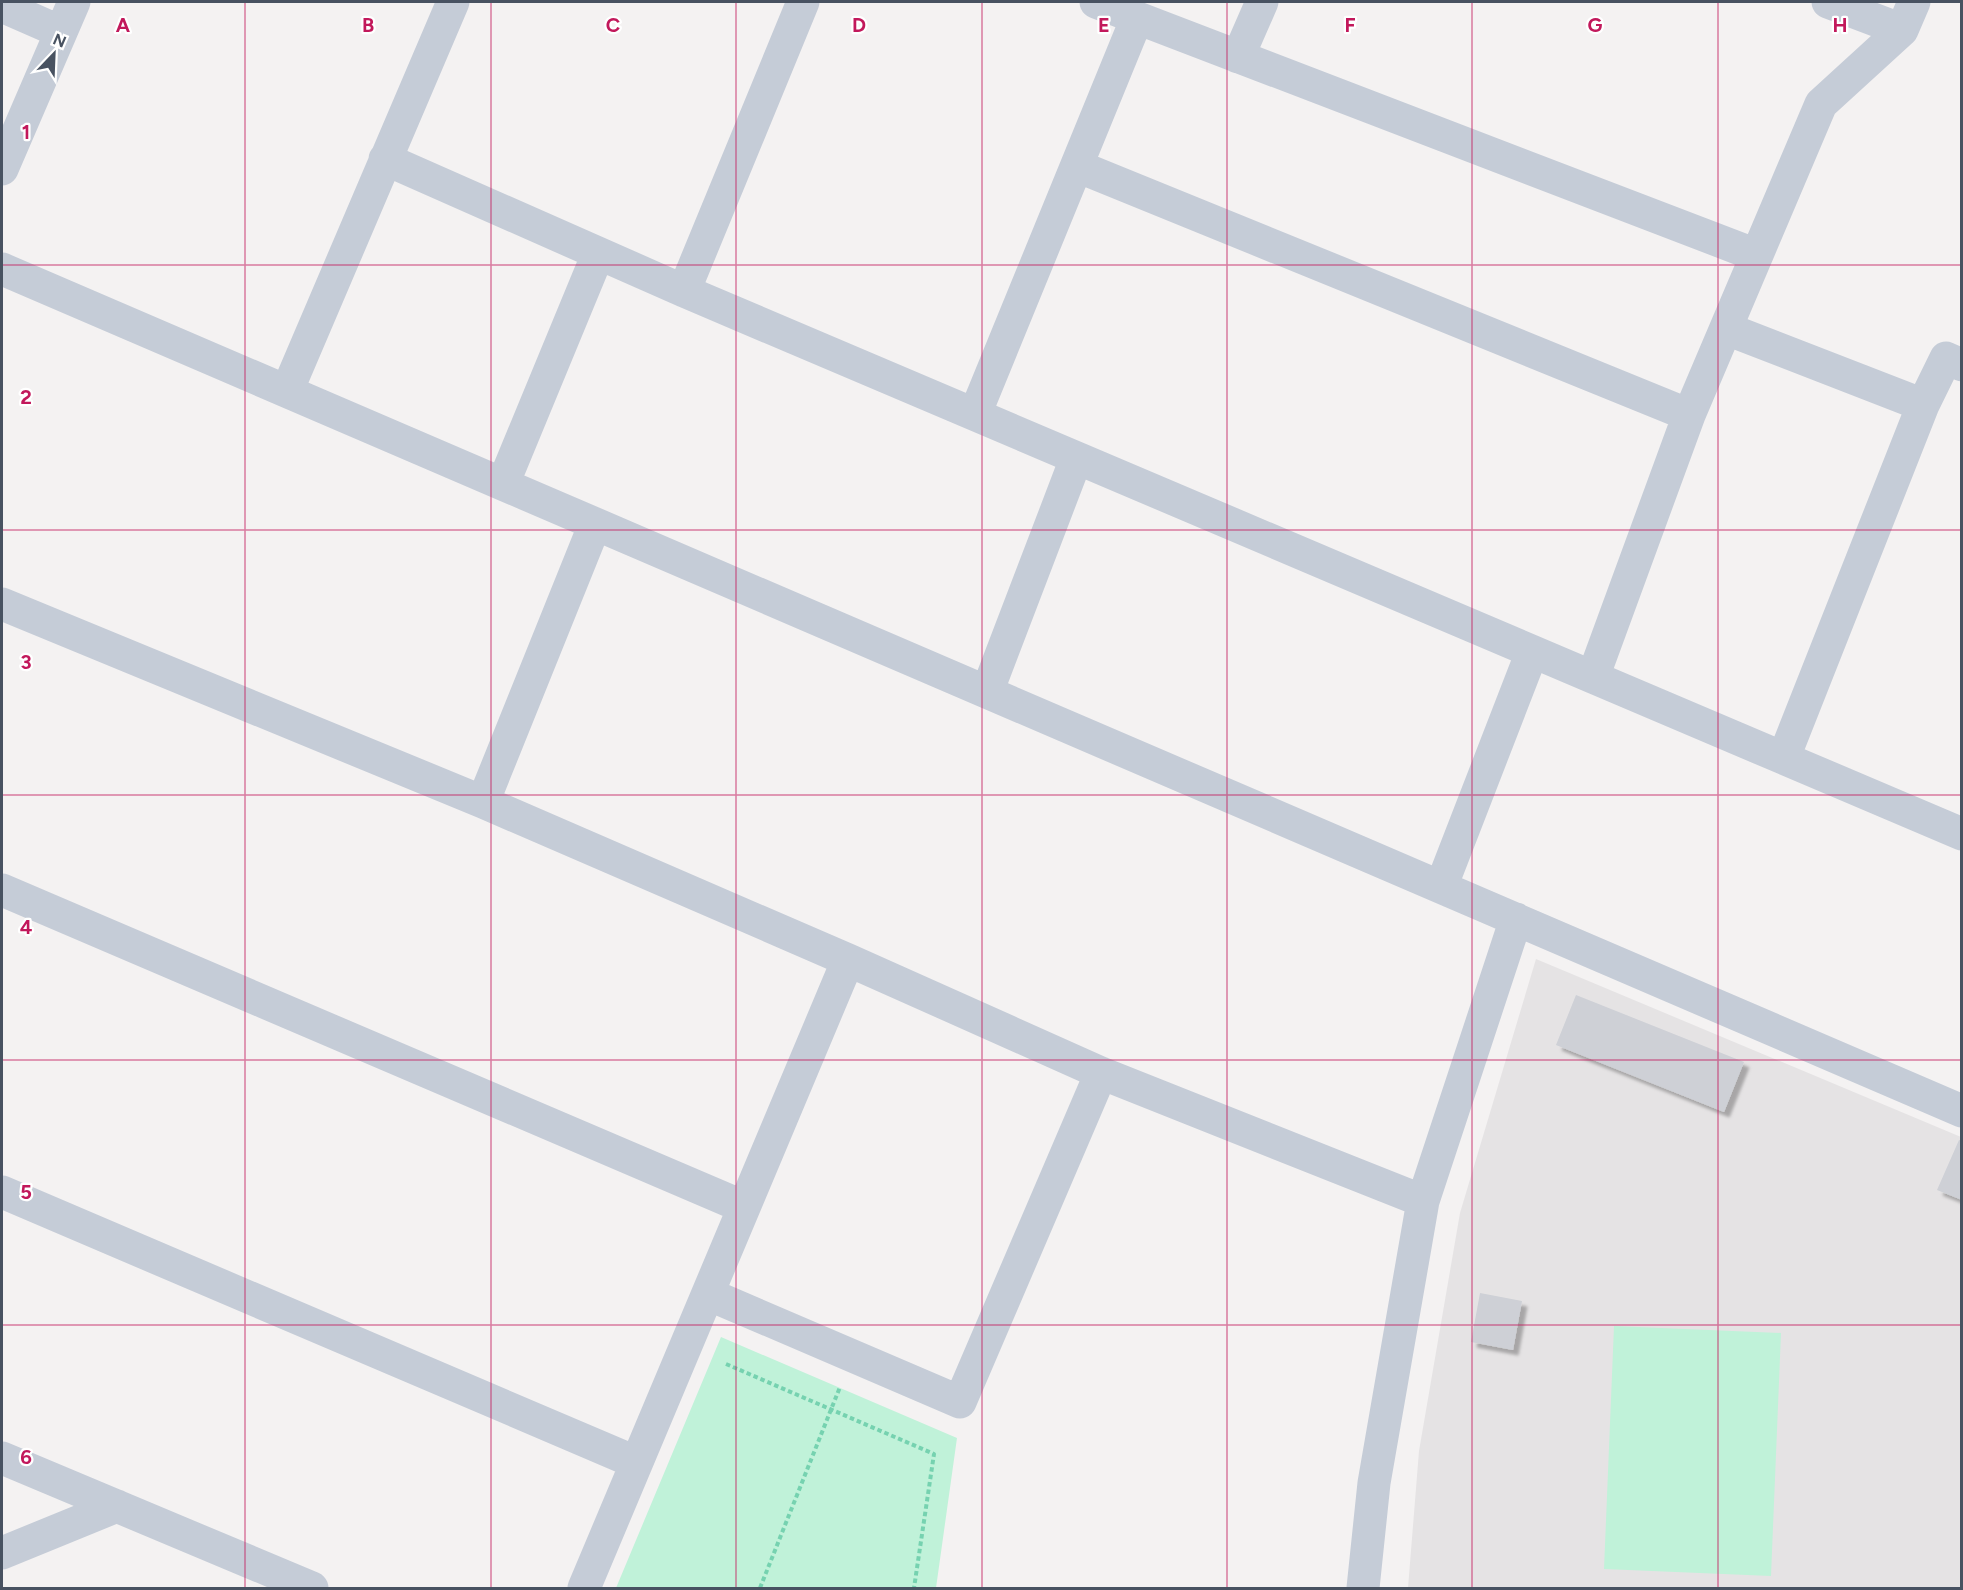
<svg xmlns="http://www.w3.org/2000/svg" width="1963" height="1590" font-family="Figtree,sans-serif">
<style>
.education{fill:#e5e3e4}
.green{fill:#c0f2d9}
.building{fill:#ced0d6;filter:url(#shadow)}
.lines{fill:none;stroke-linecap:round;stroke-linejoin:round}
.path{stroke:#76d2b0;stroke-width:4;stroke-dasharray:4.5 3;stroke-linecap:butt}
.minor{stroke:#c5ccd7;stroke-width:33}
.grid{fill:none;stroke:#c2185b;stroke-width:1.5;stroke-opacity:0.55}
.grid-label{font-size:20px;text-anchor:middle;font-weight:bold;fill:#c2185b;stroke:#fff;stroke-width:4.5;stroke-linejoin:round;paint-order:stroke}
</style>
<defs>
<filter id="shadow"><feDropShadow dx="5.5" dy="5.5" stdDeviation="1.5" flood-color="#0004"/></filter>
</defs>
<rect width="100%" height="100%" fill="#f4f2f2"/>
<!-- education -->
<path class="education" d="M1536 959 1961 1137V1588H1408L1419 1451 1460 1213Z"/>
<!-- green -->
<path class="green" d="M1614 1326 1781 1333 1771 1576 1604 1569Z
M721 1337 957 1438 936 1588H616Z"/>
<!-- building -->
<path class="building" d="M1576 995 1744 1062 1724 1112 1556 1045Z
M1959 1140 1962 1141V1200L1937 1190Z
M1480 1293 1522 1301 1513 1350 1471 1342Z"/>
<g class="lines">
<!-- path -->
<path class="path" d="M726 1364 934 1454 914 1588
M760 1588 840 1387"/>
<!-- minor -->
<path class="minor" d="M1096 2 1756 255
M1828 2 1902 30
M2 6 61 32
M1238 57 1262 2
M385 159 684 291 1962 834
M1077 166 1689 415
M2 169 74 2
M2 269 1962 1111
M684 291 803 2
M1727 329 1923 405
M287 391 453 2
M975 414 1137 18
M503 484 598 254
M2 604 483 802 848 960 1101 1073 1423 1201
M1593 677 1689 415 1821 104 1902 30 1914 2
M987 692 1076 459
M1784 757 1923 405 1946 358 1962 365
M483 802 595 524
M1441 887 1532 652
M2 890 744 1207
M2 1192 635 1462
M708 1294 960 1402 1101 1073
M2 1458 312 1588
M2 1553 117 1506
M584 1588 848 960
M1363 1588 1374 1483 1423 1201 1516 919"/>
</g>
<!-- grid -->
<path class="grid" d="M245 2V1588M491 2V1588M736 2V1588M982 2V1588M1227 2V1588M1472 2V1588M1718 2V1588M2 265H1962M2 530H1962M2 795H1962M2 1060H1962M2 1325H1962"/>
<g class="grid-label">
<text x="123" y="32">A</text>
<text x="368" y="32">B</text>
<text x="613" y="32">C</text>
<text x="859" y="32">D</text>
<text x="1104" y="32">E</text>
<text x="1350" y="32">F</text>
<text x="1595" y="32">G</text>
<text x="1840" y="32">H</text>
<text x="26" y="139">1</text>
<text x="26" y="404">2</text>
<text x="26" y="669">3</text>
<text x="26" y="934">4</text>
<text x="26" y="1199">5</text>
<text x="26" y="1464">6</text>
</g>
<!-- border -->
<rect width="1963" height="1590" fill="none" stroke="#485261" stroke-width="6"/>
<!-- north arrow -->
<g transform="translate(54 54) rotate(23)" stroke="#ffffff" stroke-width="4.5" paint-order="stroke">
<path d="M0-4.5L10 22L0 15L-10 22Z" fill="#485261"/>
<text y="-9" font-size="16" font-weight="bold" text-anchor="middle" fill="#485261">N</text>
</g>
</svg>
